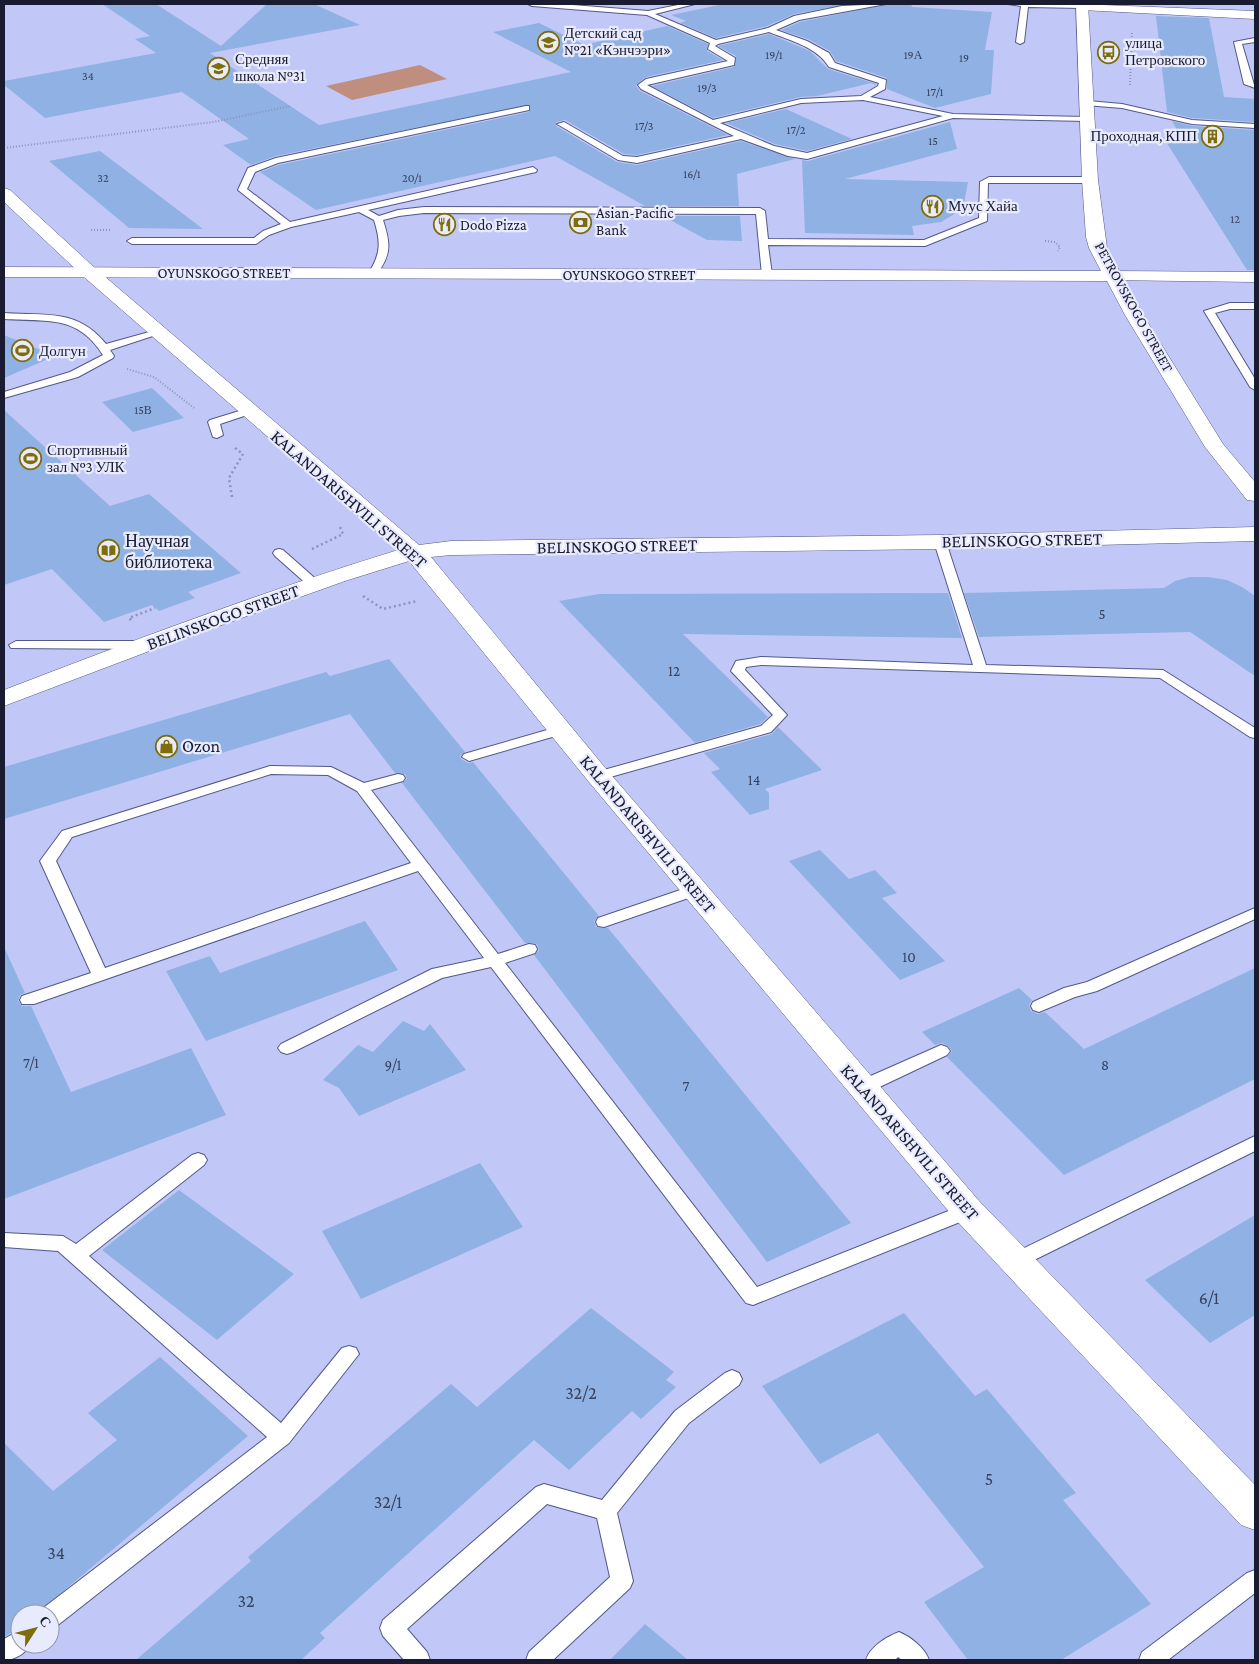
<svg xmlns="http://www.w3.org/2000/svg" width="1259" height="1664" font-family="'Crimson Pro',serif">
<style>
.green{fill:#c08e7e}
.building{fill:#90b1e4}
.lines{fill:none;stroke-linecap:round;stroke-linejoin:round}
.service-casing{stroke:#52588a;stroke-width:2}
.minor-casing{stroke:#52588a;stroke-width:1}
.tertiary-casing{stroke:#52588a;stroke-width:1}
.secondary-casing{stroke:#52588a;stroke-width:1}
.primary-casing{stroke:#52588a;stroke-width:1}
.path-far1{stroke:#8d93ba;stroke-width:2;stroke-dasharray:1 2;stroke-linecap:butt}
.path{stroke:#8d93ba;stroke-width:2.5;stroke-dasharray:2 3;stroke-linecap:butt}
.service{fill:#fff;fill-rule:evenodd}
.minor{fill:#fff;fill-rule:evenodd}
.tertiary{fill:#fff;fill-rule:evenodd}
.secondary{fill:#fff;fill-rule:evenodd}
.primary{fill:#fff;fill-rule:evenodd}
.labels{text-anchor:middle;stroke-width:4.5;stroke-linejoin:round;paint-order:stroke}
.far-number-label{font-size:12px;fill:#37405d}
.far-poi-label{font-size:15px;fill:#191b30;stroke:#e8ebfd;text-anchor:start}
.far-street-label{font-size:15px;fill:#191b30;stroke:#e8ebfd}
.number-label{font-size:15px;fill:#37405d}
.street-label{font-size:18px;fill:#191b30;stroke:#e8ebfd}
.poi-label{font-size:18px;fill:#191b30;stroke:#e8ebfd;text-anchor:start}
.near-number-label{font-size:18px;fill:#37405d}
</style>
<rect width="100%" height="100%" fill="#c1c8f7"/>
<!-- green -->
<path class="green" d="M420 65 447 79 352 100 326 86Z"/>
<!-- building -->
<path class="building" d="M102 4H156L221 46 267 4H314L360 25 210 53 319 125 571 72 493 32 539 23 584 45 667 26 708 44 707 51 723 60 646 77 636 86 640 91 728 135 637 155 624 154 565 120 556 122V126L617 162 637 165 741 141 795 159 737 174 739 206H645L555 156 316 210 260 172 279 165 529 112 530 105 276 156 251 165 223 145 249 139 182 92 45 118 4 85V81L156 53 135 39 150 36Z
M724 4H850L794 14 767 26 716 38 680 23 686 21 671 15Z
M888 4H911L912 7 992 12 985 50H994L991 94 935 108 887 89V78L836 61 830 51 808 39 781 30 800 22Z
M1156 16 1209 18 1224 97 1255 99V122L1192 118 1167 112Z
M769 34 810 51 828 69 877 84 876 85 871 83 817 96 801 97 713 118 652 86 734 67 736 56 718 46Z
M786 109 852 139 807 151 775 144 726 123Z
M1172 121 1192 126 1255 130V270H1247L1163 137H1181Z
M950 122 957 149 845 179 968 182 963 209 941 222 912 226 914 235 805 233 802 160 808 161Z
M100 151 203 229 129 228 49 161Z
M663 216H740L742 241 707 240Z
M4 335 55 356 4 378Z
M152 388 184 418 133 432 102 402Z
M4 410 110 506 149 494 241 573 188 592 195 598 159 611 152 605 104 622 52 569 4 585Z
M1190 577H1208L1227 580 1242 587 1255 596V676L1190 632 979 637 964 593 1164 588 1175 581Z
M948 593 962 638 683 634 768 717 760 724 695 743 559 601 599 594Z
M389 659 465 752 460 756 461 759 468 763 473 762 599 916 594 921 596 927 608 928 851 1223 767 1262 534 955 539 950 537 944 525 943 402 783 407 779 405 774 395 773 350 714 4 819V767L326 672 330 676Z
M778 727 822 770 765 789 769 793V809L750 815 711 772 720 769 704 753 772 734Z
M820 850 849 879 875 870 897 893 882 898 945 961 900 980 789 861Z
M365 921 398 970 206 1041 166 971 210 956 220 973Z
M4 947 25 993 20 995 18 1001 22 1006H31L71 1092 191 1048 226 1115 4 1199Z
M1255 968V1079L1064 1175 947 1057 952 1051 948 1046 942 1043 935 1045 922 1032 1019 988 1032 1000 1029 1005 1031 1011 1038 1014 1045 1012 1084 1049Z
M403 1021 424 1031 430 1024 466 1070 359 1116 339 1088 323 1080 358 1045 373 1052Z
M480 1163 523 1227 361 1299 322 1231Z
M179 1190 294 1274 217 1340 102 1250Z
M1255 1215V1315L1210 1343 1145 1280Z
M591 1308 674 1372 666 1380 676 1387 641 1419 632 1411 569 1470 534 1440 320 1633 325 1638 301 1660H136L251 1561 248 1557 451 1384 477 1407Z
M904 1313 975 1396 987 1389 1076 1493 1063 1500 1151 1604 1061 1660H968L924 1602 984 1567 878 1433 820 1464 762 1386Z
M160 1357 248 1436 36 1614H20V1627L4 1637V1443L53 1491 117 1440 88 1413Z
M645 1624 688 1660H610Z"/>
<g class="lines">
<defs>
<path id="service" d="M528 4H560L648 11 683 4H695L655 14 716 40 768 28 794 16 842 6 886 4 799 20 776 30 807 41 829 53 835 63 886 80 885 89 870 97 953 114 1086 117 1090 119 1086 121 953 118 807 159 788 156 741 139 637 163 618 160 557 124 564 122 623 156 637 157 734 136 641 89 638 85 646 79 728 61 708 49 710 43 647 15 532 6ZM769 32C791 41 817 47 829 67L879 83 878 86 861 96 801 99 713 120 647 85 734 65 735 58 715 46 718 44ZM863 100 943 116 807 153 774 146 720 123 801 103Z
M1008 4H1082L1086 6 1082 8 1028 7 1024 42 1020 44 1016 42 1021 6Z
M1255 38V42L1242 44 1255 88 1244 84 1234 42Z
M1088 101 1122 104 1192 120 1255 124V128L1192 124 1122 108 1085 105 1084 103Z
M526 106H529V110L278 163 255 172 247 189 290 222 533 167 537 170 536 172 368 210 379 216 398 210 424 207 760 208 765 211 768 239 924 240 979 218 980 182 989 177H1090L1094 180 1090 183H988L987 221 925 246 768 245 772 275 767 278 762 275 756 214 424 213 399 216 383 220C389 239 392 251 381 268 379 273 378 275 373 277L368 274C381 254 381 242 374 220L359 212 291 227 269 235 256 244H132L127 241 132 238H254L263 231 281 224 238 190 248 168 276 158Z
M1230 303H1255V309H1230L1215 313 1255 379V390L1250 387 1204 311Z
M4 313C46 316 77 308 106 344L160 329 165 332 110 350 114 356 113 358 78 377 4 398V392L70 372 103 355C77 314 47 322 4 319Z
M249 408 254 411 253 413 220 424 223 435 217 438 213 437 208 422 210 420Z
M940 538 946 542 986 665 1163 670 1255 728V738L1250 737 1160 678 761 665 746 667 745 670 787 715 771 732 603 779H593L591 776 593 773 761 726 773 715 731 671 736 661 761 657 973 665 934 542Z
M279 549 283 550 318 581 320 584 318 587H310L275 556 273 553 275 550Z
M16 641H142L149 645 142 649 11 648 9 645Z
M561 726 566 727 568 730 566 733 469 761 462 757 464 754Z
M270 766 331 767 364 783 398 774 403 775 405 778 403 781 371 790 498 954 529 944 535 945 537 949 535 953 505 963 757 1287 961 1206 968 1204 975 1206 977 1211 975 1216 753 1305 746 1303 491 967 442 978 293 1052 287 1054 281 1052 278 1048 281 1044 432 969 484 958 418 871 34 1004H22L20 1000 22 996 91 973 40 861 62 831ZM271 774 328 775 357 791 411 863 105 968 56 861 72 837Z
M695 885 700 886 703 890 700 894 604 927 598 926 596 922 598 918Z
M1255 908V919L1097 991 1075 997 1039 1012 1033 1010 1031 1006 1033 1002 1064 988 1087 982Z
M941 1045 947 1047 950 1051 947 1055 869 1092 863 1093 857 1092 854 1087 857 1082Z
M1255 1136V1151L1024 1265 1017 1268 1010 1265 1007 1260 1010 1255Z
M198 1153 204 1155 207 1160 204 1165 89 1256 281 1423 342 1348 349 1346 356 1348 359 1354 289 1443 58 1625 50 1628V1614H40L42 1609 267 1437 58 1251 4 1247V1233L63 1236 76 1244 192 1155Z
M732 1370 739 1373 742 1379 739 1385 689 1423 617 1513 633 1581 630 1588 553 1660H526L529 1652 610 1577 597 1518 547 1504 407 1629 427 1652 430 1660H404L383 1636 380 1628 383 1620 536 1487 544 1484 602 1500 675 1411 725 1373Z
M1255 1570V1593L1168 1660H1139L1142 1652 1247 1573Z
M20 1630V1644H30C26 1654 14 1660 4 1660V1639Z
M899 1632C911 1637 925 1648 929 1660H902L898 1657 895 1660H866C870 1647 886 1637 899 1632Z"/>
<path id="minor" d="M1077 4 1255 11V19L1082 10 1077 9Z"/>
<path id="tertiary" d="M4 188 10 190 96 269 419 545 451 541 940 535 1255 527V541L940 549 451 555 431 557 607 770 980 1202 1255 1485V1530L1241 1525 956 1220 589 782 409 561 345 581 152 650 4 706V690C134 640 265 591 398 550L84 277 4 202Z"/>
<path id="secondary" d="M1114 271 1255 272V282L1108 280 1105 276 1108 272Z"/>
<path id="primary" d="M1076 4H1088L1098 180 1107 248 1143 315 1223 444 1255 482V501L1247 500 1205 447 1125 315 1107 281 4 277V267L1101 271 1089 248 1086 237 1082 180Z"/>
</defs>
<!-- service casing -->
<use href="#service" class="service-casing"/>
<!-- minor casing -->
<use href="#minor" class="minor-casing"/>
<!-- tertiary casing -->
<use href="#tertiary" class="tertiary-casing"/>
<!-- secondary casing -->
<use href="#secondary" class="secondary-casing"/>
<!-- primary casing -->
<use href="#primary" class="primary-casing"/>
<!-- path-far1 -->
<path class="path-far1" d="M1130 85 1132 31
M4 148 213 122 291 106
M91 230H110
M1045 241 1055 242 1060 247 1058 251
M127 369 154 377 194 408"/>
<!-- path -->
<path class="path" d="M232 497 229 478 243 454 235 448
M312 549 343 534 340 527
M363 596 383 609 417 601
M131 620 129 618 155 608"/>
<!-- service -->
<use href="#service" class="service"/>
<!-- minor -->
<use href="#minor" class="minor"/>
<!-- tertiary -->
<use href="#tertiary" class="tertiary"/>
<!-- secondary -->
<use href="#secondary" class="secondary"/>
<!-- primary -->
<use href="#primary" class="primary"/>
</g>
<!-- icons -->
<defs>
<symbol id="school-ring" viewBox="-11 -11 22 22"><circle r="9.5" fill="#e8ebfd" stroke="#7e6d09" stroke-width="1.5"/><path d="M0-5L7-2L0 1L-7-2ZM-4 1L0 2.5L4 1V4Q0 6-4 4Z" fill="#7e6d09"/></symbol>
<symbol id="bus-ring" viewBox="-11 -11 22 22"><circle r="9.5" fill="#e8ebfd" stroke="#7e6d09" stroke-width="1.5"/><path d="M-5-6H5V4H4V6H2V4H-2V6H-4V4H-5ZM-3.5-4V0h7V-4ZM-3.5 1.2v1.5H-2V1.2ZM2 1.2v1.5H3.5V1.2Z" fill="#7e6d09"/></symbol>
<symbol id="building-ring" viewBox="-11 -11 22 22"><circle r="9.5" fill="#e8ebfd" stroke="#7e6d09" stroke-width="1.5"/><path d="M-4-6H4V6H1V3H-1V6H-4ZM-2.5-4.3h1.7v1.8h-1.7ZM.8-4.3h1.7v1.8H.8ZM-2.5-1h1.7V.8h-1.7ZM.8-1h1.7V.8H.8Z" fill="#7e6d09"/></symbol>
<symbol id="restaurant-ring" viewBox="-11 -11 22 22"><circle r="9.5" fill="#e8ebfd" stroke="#7e6d09" stroke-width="1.5"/><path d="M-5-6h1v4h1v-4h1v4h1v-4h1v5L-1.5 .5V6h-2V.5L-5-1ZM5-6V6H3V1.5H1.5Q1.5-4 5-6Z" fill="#7e6d09"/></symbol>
<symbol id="bank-ring" viewBox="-11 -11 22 22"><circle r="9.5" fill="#e8ebfd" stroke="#7e6d09" stroke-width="1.5"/><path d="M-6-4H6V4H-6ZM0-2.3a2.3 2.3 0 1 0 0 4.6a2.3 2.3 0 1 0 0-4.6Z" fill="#7e6d09"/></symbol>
<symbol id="stadium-ring" viewBox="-11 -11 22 22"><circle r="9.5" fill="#e8ebfd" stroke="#7e6d09" stroke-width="1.5"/><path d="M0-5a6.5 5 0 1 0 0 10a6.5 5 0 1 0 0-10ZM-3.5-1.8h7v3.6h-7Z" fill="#7e6d09"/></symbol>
<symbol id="library-ring" viewBox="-11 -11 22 22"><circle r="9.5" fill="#e8ebfd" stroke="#7e6d09" stroke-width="1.5"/><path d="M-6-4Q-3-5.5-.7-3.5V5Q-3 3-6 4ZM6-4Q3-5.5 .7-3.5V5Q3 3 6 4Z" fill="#7e6d09"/></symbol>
<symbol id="shop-ring" viewBox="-11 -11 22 22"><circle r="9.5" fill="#e8ebfd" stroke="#7e6d09" stroke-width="1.5"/><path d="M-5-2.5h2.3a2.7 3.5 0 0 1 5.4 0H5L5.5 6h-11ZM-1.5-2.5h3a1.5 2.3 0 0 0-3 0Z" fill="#7e6d09"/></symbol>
</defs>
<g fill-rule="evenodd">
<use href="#school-ring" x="536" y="30" width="25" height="25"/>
<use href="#bus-ring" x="1096" y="40" width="25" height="25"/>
<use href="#school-ring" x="206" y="56" width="25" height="25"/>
<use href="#building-ring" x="1200" y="124" width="25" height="25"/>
<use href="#restaurant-ring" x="920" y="194" width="25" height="25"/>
<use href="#bank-ring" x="568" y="210" width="25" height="25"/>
<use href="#restaurant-ring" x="432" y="212" width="25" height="25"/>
<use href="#stadium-ring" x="10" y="338" width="25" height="25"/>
<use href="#stadium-ring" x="18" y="446" width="25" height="25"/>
<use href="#library-ring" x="96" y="538" width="25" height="25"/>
<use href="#shop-ring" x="154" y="734" width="25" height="25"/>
</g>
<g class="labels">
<!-- far-number labels -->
<g class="far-number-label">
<text x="774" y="59">19/1</text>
<text x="913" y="59">19А</text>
<text x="964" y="62">19</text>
<text x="88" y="80">34</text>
<text x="707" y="92">19/3</text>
<text x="935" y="96">17/1</text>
<text x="644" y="130">17/3</text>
<text x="796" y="134">17/2</text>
<text x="933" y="145">15</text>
<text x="692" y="178">16/1</text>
<text x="103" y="182">32</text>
<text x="412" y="182">20/1</text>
<text x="1235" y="223">12</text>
<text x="143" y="414">15В</text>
</g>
<!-- far-poi labels -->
<g class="far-poi-label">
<text x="564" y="38">Детский сад<tspan x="564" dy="17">№21 «Кэнчээри»</tspan></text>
<text x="1125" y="48">улица<tspan x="1125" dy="17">Петровского</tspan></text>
<text x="235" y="64">Средняя<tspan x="235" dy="17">школа №31</tspan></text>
<text x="1197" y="141" text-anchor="end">Проходная, КПП</text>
<text x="948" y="211">Муус Хайа</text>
<text x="596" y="218">Asian-Pacific<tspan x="596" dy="17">Bank</tspan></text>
<text x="460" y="230">Dodo Pizza</text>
<text x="39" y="356">Долгун</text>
<text x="47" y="455">Спортивный<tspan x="47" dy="17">зал №3 УЛК</tspan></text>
</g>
<!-- far-street labels -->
<g class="far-street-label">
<text x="224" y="278">OYUNSKOGO STREET</text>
<text x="629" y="280">OYUNSKOGO STREET</text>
<text transform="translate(1134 307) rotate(61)" y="5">PETROVSKOGO STREET</text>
</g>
<!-- number labels -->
<g class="number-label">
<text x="1102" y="619">5</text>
<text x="674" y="676">12</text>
<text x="754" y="785">14</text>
<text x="909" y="962">10</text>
<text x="31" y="1068">7/1</text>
<text x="393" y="1070">9/1</text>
<text x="1105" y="1070">8</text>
<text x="686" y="1091">7</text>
</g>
<!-- street labels -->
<g class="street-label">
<text transform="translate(349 499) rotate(41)" y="6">KALANDARISHVILI STREET</text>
<text transform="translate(1022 540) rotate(-1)" y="6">BELINSKOGO STREET</text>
<text transform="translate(617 546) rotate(-1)" y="6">BELINSKOGO STREET</text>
<text transform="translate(223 617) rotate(-20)" y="6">BELINSKOGO STREET</text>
<text transform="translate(648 834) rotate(50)" y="6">KALANDARISHVILI STREET</text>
<text transform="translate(910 1142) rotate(49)" y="6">KALANDARISHVILI STREET</text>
</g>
<!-- poi labels -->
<g class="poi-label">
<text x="125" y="547">Научная<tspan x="125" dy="21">библиотека</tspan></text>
<text x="182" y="752">Ozon</text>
</g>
<!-- near-number labels -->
<g class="near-number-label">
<text x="1209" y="1304">6/1</text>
<text x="581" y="1399">32/2</text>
<text x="989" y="1485">5</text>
<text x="388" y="1508">32/1</text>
<text x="56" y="1559">34</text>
<text x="246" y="1607">32</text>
</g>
</g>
<!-- border -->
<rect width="1259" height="1664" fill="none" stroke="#191b30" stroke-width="10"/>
<!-- north arrow -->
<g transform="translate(35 1629) rotate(54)"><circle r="24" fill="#e8ebfd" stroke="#9598ab"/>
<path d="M0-4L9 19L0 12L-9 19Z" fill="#7e6d09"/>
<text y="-8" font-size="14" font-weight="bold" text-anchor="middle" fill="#191b30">С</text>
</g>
</svg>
